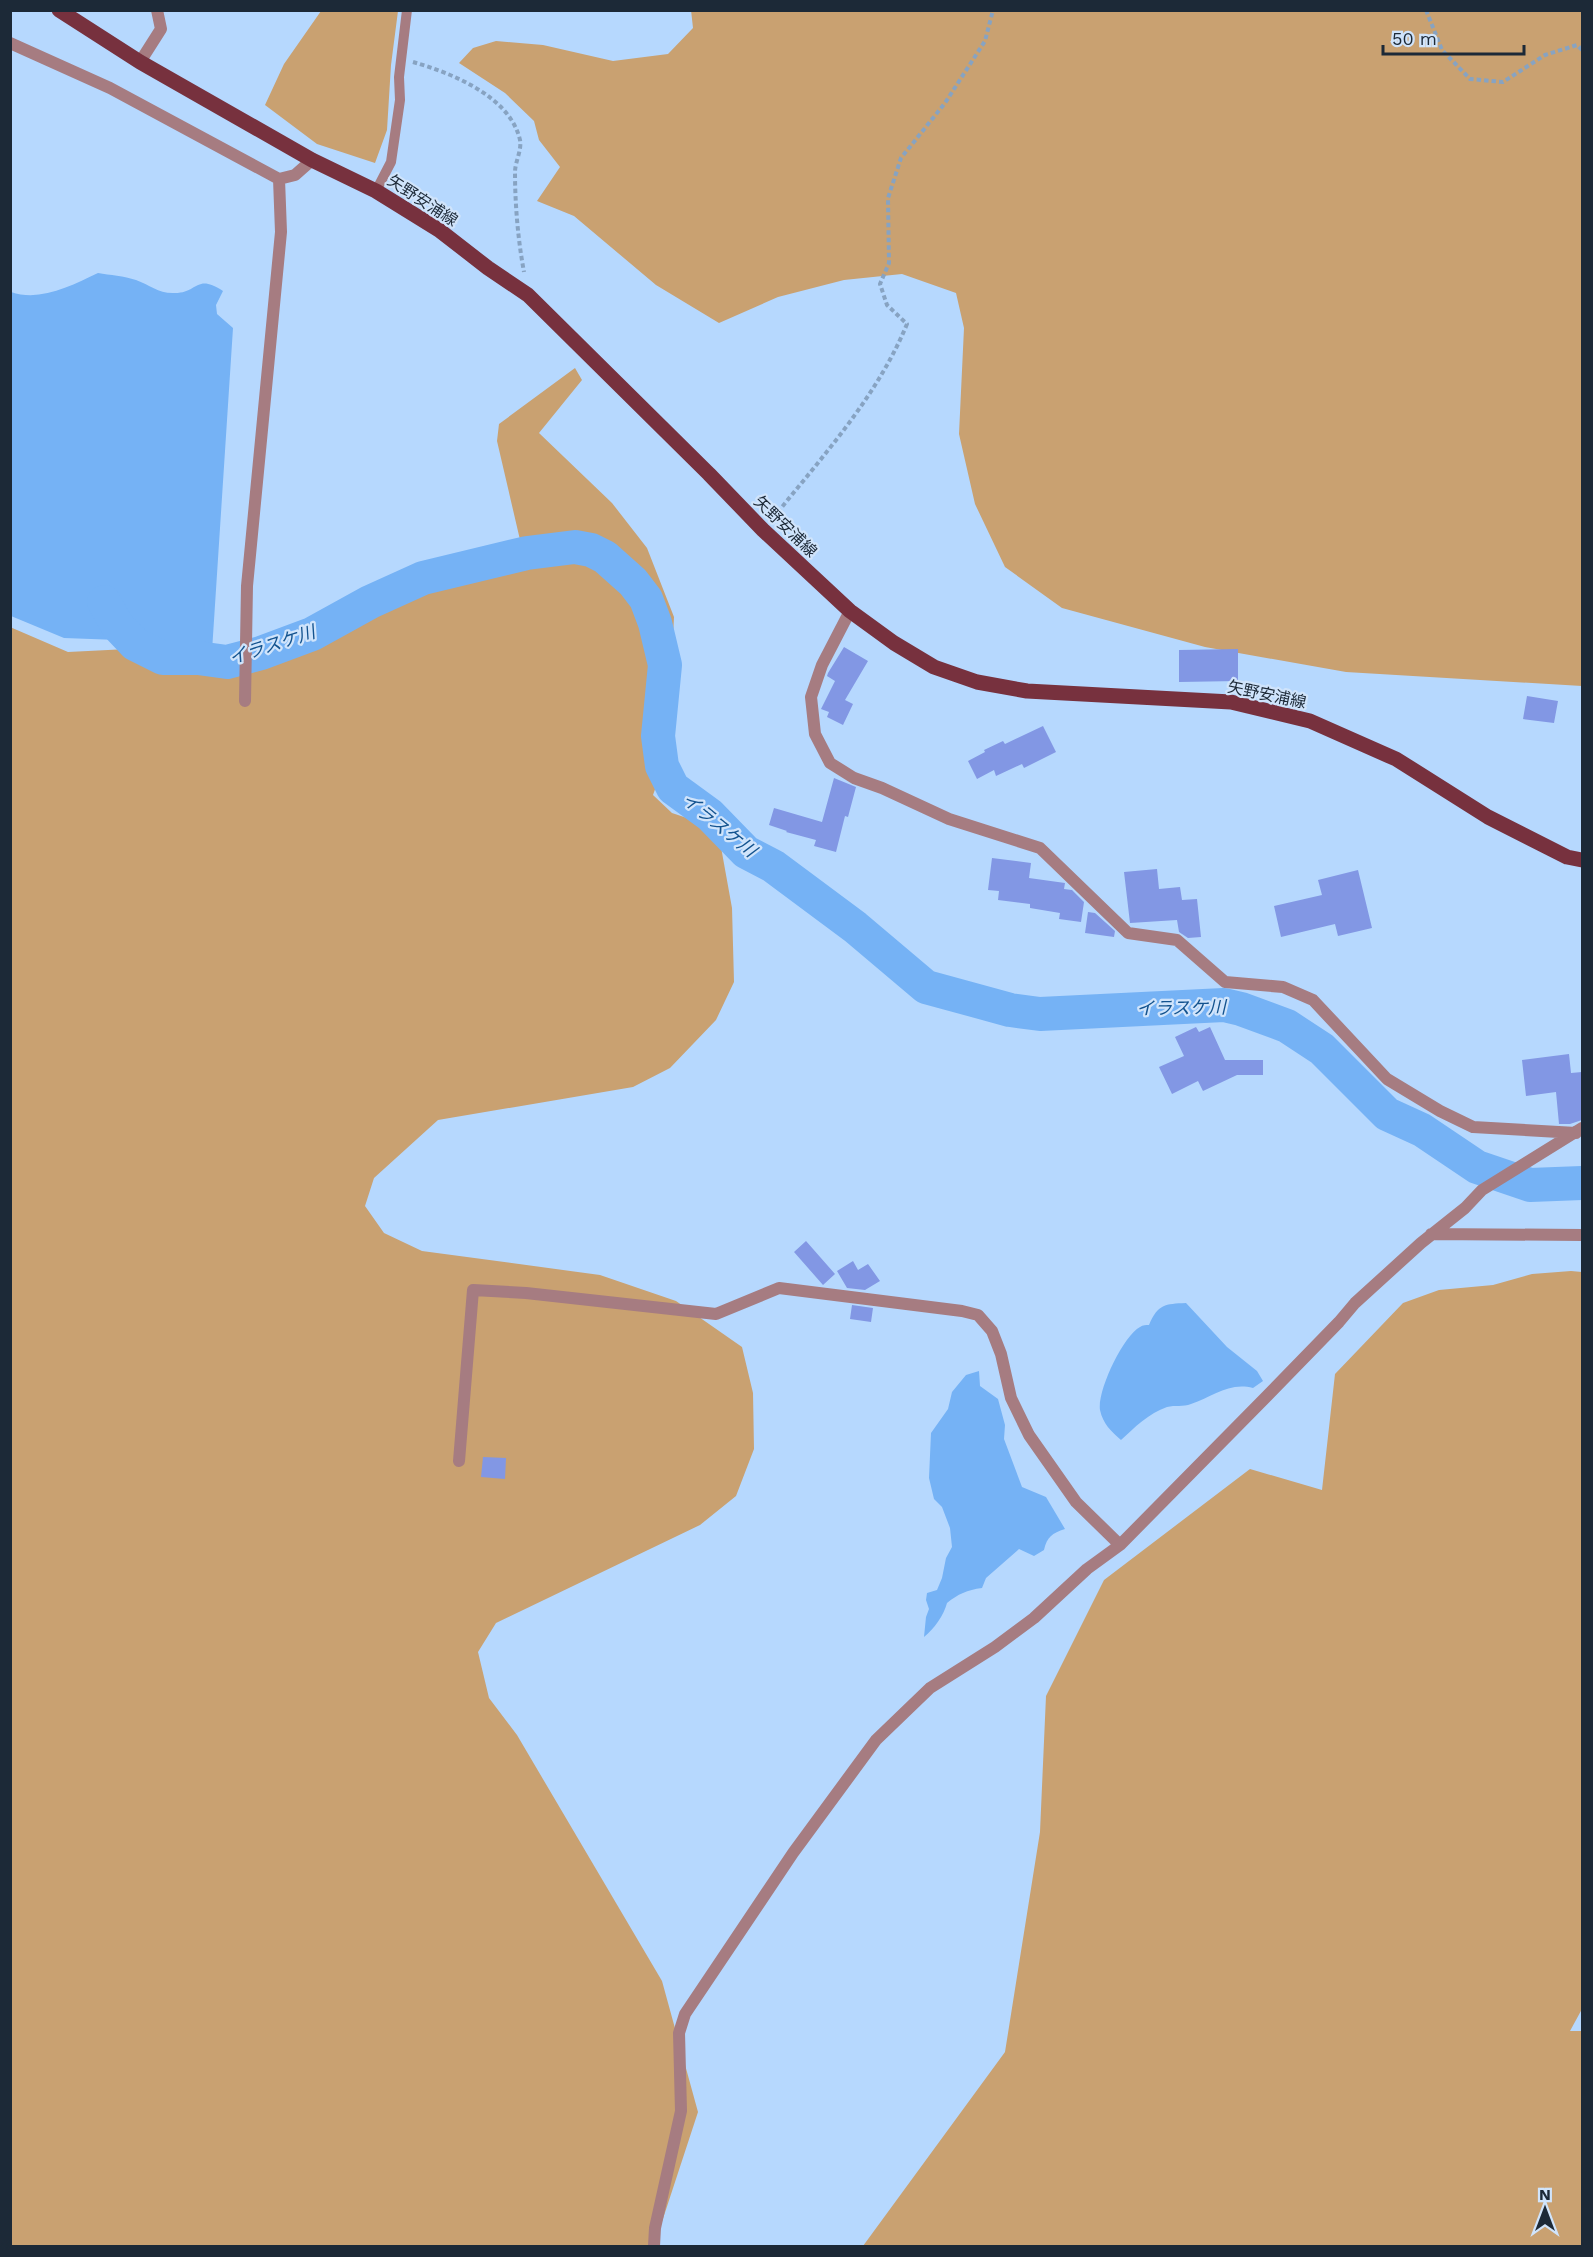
<svg xmlns="http://www.w3.org/2000/svg" width="1593" height="2257" font-family="'Work Sans','Noto Sans JP',sans-serif">
<style>
.green{fill:#c9a171}
.water{fill:#75b2f5}
.lines{fill:none;stroke-linecap:round;stroke-linejoin:round}
.river{stroke:#75b2f5;stroke-width:34}
.building{fill:#8297e4}
.path{stroke:#87a3c2;stroke-width:4;stroke-dasharray:4.5 3;stroke-linecap:butt}
.service{stroke:#a67c81;stroke-width:10}
.minor{stroke:#a67c81;stroke-width:12}
.primary{stroke:#77313e;stroke-width:15}
.labels{text-anchor:middle;stroke-width:4.5;stroke-linejoin:round;paint-order:stroke}
.street-label{font-size:16px;fill:#1c2937;stroke:#d0e4fb}
.water-label{font-size:18px;font-style:italic;fill:#13538f;stroke:#d0e4fb}
</style>
<rect width="100%" height="100%" fill="#b6d8fe"/>
<!-- green -->
<path class="green" d="M691 10 1582 11V686L1346 672 1205 647 1062 608 1005 567 975 504 959 434 964 328 956 293 902 274 844 280 778 297 719 323 656 285 574 216 537 201 560 167 539 140 534 121 505 93 459 63 473 48 496 41 543 45 613 61 668 54 693 28Z
M321 11H398L391 65 387 130 375 163 317 144 265 105 284 64Z
M575 368 582 380 539 433 612 503 647 548 674 617 667 755 653 795 672 813 702 823 719 836 732 908 734 982 716 1020 670 1068 633 1087 438 1120 374 1178 365 1206 384 1233 422 1251 600 1275 676 1301 742 1347 753 1393 754 1449 736 1496 700 1525 496 1623 478 1652 489 1698 517 1735 662 1981 698 2112 654 2246H11L10 627 68 652 128 649 175 664 217 668 268 657 311 640 363 614 461 574 524 557 497 441 499 424Z
M1571 1271 1582 1272V2009L1570 2031H1582V2246H863L1005 2052 1040 1832 1046 1696 1104 1580 1250 1469 1322 1490 1335 1374 1403 1303 1439 1290 1493 1285 1532 1274Z"/>
<!-- water -->
<path class="water" d="M98 273C110 275 124 276 136 280 150 285 159 294 175 293 198 293 196 273 223 291L216 305 217 314 233 328 212 651 169 647 145 641 64 638 11 616V292C40 302 71 286 98 273Z
M1186 1303 1227 1347 1257 1371 1263 1381 1253 1388C1228 1382 1213 1397 1191 1404 1183 1407 1175 1405 1167 1407 1149 1413 1134 1428 1121 1440 1111 1431 1103 1424 1100 1410 1097 1391 1123 1336 1140 1327 1143 1325 1146 1325 1149 1325 1158 1304 1165 1304 1186 1303Z
M979 1371 980 1386 998 1399 1005 1425 1004 1439 1022 1487 1046 1497 1065 1529C1052 1533 1047 1537 1044 1550L1034 1556 1019 1549 986 1578 982 1588C967 1590 958 1594 947 1603 944 1615 934 1629 924 1637L926 1617 929 1609 926 1600 927 1593 937 1590 942 1578 946 1558 952 1547 950 1528 942 1507 934 1499 929 1478 931 1433 948 1409 952 1392 966 1375Z"/>
<g class="lines">
<!-- river -->
<path class="river" d="M104 602 117 625 135 644 163 658H198L227 662 261 653 312 634 370 602 423 578 527 553 575 547 591 550 605 557 633 582 646 599 655 623 665 665 658 736 662 766 673 788 710 815 746 852 773 866 855 927 926 987 1010 1010 1040 1014 1224 1005 1241 1009 1287 1026 1322 1049 1387 1114 1422 1130 1477 1167 1530 1185 1582 1183"/>
</g>
<!-- building -->
<path class="building" d="M844 647 868 661 845 700 853 704 843 725 827 717 829 712 821 709 835 681 827 676 828 673Z
M1238 649V681L1179 682V650Z
M1527 696 1558 701 1554 723 1523 719Z
M1043 726 1056 752 1024 768 1022 764 996 776 994 770 977 779 968 761 985 752 984 750 1003 741 1005 744Z
M834 778 856 787 848 817 845 816 836 852 814 846 816 840 786 832 787 831 769 825 774 808 822 822Z
M992 858 1031 863 1029 878 1065 883 1064 889 1072 890 1084 902 1081 922 1059 919 1060 913 1030 908V904L998 900 999 891 988 890Z
M1157 869 1159 889 1180 887 1182 900 1197 899 1201 937 1188 938 1179 932 1177 920 1130 923 1124 872Z
M1358 870 1372 928 1338 936 1335 924 1281 937 1274 906 1322 895 1318 880Z
M1088 912 1095 913 1115 931 1114 937 1085 933Z
M1196 1027 1199 1032 1210 1027 1225 1060H1263V1075H1237L1203 1091 1198 1081 1172 1094 1159 1067 1184 1056 1175 1037Z
M1569 1054 1571 1073 1582 1072V1120L1570 1124H1559L1556 1092 1526 1096 1522 1060Z
M806 1241 835 1274 823 1285 794 1252Z
M853 1261 858 1270 868 1264 880 1281 865 1290 847 1288 837 1271Z
M852 1305 873 1308 871 1322 850 1319Z
M483 1457 506 1458 505 1479 481 1477Z"/>
<g class="lines">
<!-- path -->
<path class="path" d="M1426 10 1442 50 1470 79 1503 82 1545 55 1577 45 1582 50
M413 62C451 73 510 96 520 140 522 150 515 162 515 172 515 205 518 240 524 272
M773 518C822 457 877 397 907 324L887 305 880 284 889 263 888 198 901 158 945 103 985 41 993 10"/>
<!-- service -->
<path class="service" d="M376 191 391 162 400 100 399 77 407 10"/>
<!-- minor -->
<path class="minor" d="M10 43 110 88 279 179 295 175 312 160
M140 62 161 29 157 10
M850 611 822 665 811 697 815 734 830 763 854 778 882 788 949 819 1040 848 1128 933 1177 940 1225 982 1283 987 1313 1000 1387 1079 1440 1111 1473 1127 1576 1133
M245 701 247 586 281 232 279 179
M1431 1234 1582 1235
M459 1461 473 1290 526 1293 716 1314 779 1288 962 1311 978 1315 992 1331 1001 1354 1011 1398 1029 1435 1076 1502 1120 1545
M654 2246 655 2228 681 2111 679 2033 685 2014 793 1853 876 1740 930 1688 995 1647 1034 1618 1087 1569 1120 1545 1267 1396 1339 1322 1355 1303 1421 1243 1465 1208 1482 1190 1582 1128"/>
<!-- primary -->
<path class="primary" d="M59 10 140 62 312 160 376 191 439 230 488 268 528 295 709 474 763 530 850 611 894 643 934 667 977 682 1027 691 1231 702 1310 721 1396 759 1488 817 1567 857 1582 860"/>
</g>
<g class="labels">
<!-- street labels -->
<g class="street-label">
<text transform="translate(423 200) rotate(33)" y="6">矢野安浦線</text>
<text transform="translate(786 526) rotate(44)" y="6">矢野安浦線</text>
<text transform="translate(1267 694) rotate(12)" y="6">矢野安浦線</text>
</g>
<!-- water labels -->
<g class="water-label">
<text transform="translate(272 645) rotate(-18)" y="6">イラスケ川</text>
<text transform="translate(719 825) rotate(39)" y="6">イラスケ川</text>
<text transform="translate(1181 1008) rotate(-1)" y="6">イラスケ川</text>
</g>
</g>
<!-- border -->
<rect width="1593" height="2257" fill="none" stroke="#1c2937" stroke-width="24"/>
<!-- north arrow -->
<g transform="translate(1545 2209)" stroke="#d0e4fb" stroke-width="4.5" paint-order="stroke">
<path d="M0-4.5L10 22L0 15L-10 22Z" fill="#1c2937"/>
<text y="-9" font-size="16" font-weight="bold" text-anchor="middle" fill="#1c2937">N</text>
</g>
<!-- scale -->
<path d="M1383 45v9h141v-9" fill="none" stroke="#1c2937" stroke-width="3"/>
<text x="1392" y="45" font-size="18" fill="#1c2937" stroke="#d0e4fb" stroke-width="4.5" paint-order="stroke">50 m</text>
</svg>
